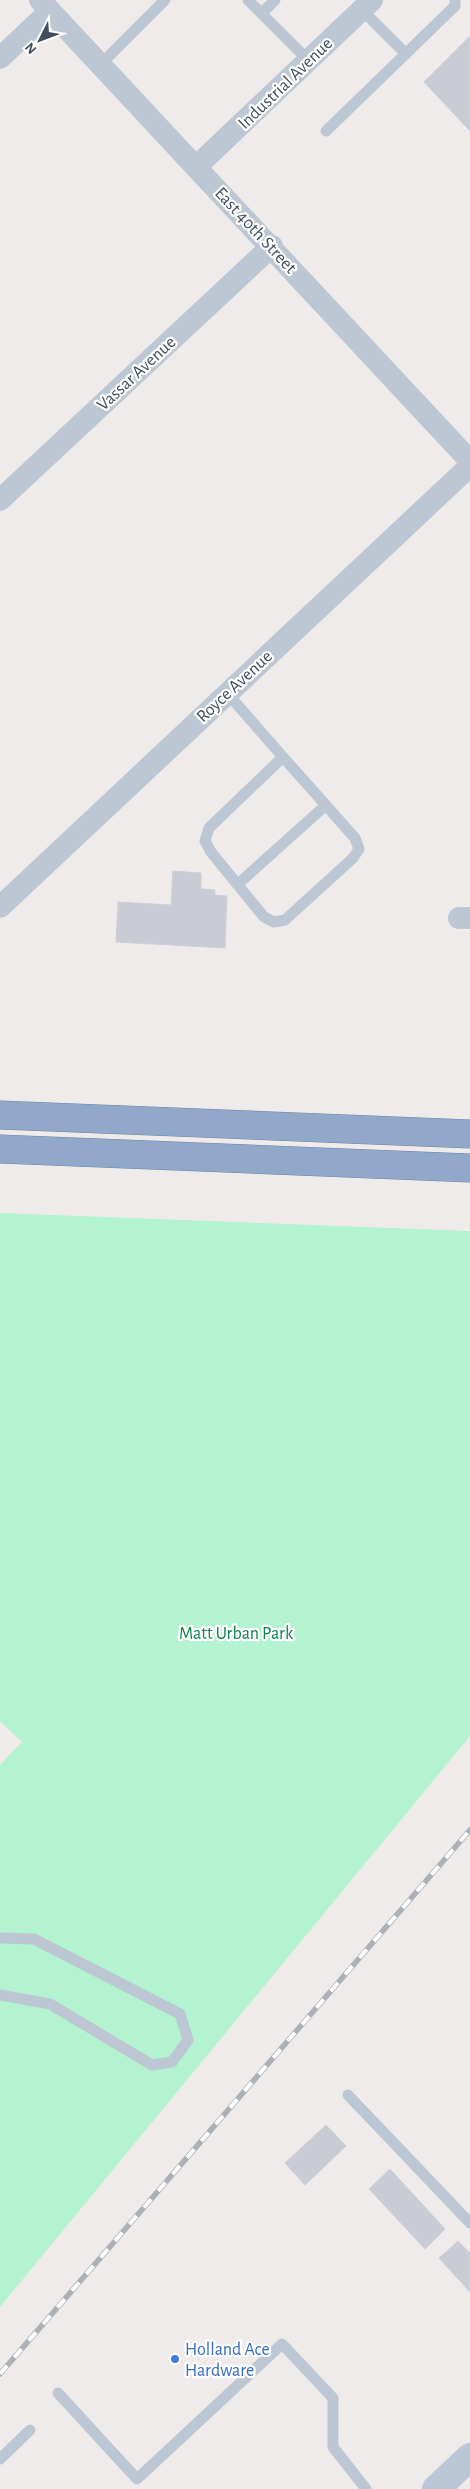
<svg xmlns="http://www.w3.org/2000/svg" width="470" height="2489" font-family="'Alegreya Sans',sans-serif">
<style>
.green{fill:#b3f3d0}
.building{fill:#c9ccd4;stroke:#ced0d8}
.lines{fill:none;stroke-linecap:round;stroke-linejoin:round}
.trunk-casing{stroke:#6884ad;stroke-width:29}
.service{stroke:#bcc7d3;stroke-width:11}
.minor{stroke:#bcc7d3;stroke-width:22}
.secondary{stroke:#bbc7d7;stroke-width:28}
.trunk{stroke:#92a8c8;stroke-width:28}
.rail-casing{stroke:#adb0b7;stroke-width:5.5}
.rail{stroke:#fff;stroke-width:4;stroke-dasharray:11;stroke-linecap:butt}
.shop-dot{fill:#3f7fe0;stroke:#fff;stroke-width:2}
.labels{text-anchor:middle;stroke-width:4.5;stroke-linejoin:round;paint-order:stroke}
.street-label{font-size:18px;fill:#424d5b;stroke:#fff}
.park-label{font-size:18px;fill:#0c8250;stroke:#fff}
.shop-label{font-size:18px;fill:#366cbe;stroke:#fff;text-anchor:start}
</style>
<rect width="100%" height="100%" fill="#efebeb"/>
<!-- green -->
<path class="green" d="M0 1213 470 1231V1736L0 2307V1765L22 1742 0 1721Z"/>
<!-- building -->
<path class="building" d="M470 36V131L424 82Z
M173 871 201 873V889L215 890V895L227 896 225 948 116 942 118 902 171 905Z
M326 2125 346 2146 305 2185 285 2163Z
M390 2169 445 2229 425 2249 369 2189Z
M458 2241 470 2253V2292L439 2258Z"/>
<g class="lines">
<defs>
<path id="trunk" d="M0 1115 470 1134
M0 1149 470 1168"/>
</defs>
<!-- trunk casing -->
<use href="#trunk" class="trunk-casing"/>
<!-- service -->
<path class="service" d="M248 0 309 61
M362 10 406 54
M262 13 275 0
M100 65 165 0
M326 131 455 6V0
M227 693 283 757
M283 757 355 838 359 849 353 858 285 920 274 922 264 917 211 852 205 841 209 828Z
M238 884 326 805
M0 1938 34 1939 180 2014 188 2040 172 2062 152 2065 50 2004 0 1995
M348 2095 470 2223
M58 2393 137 2479 282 2344 333 2398V2447L366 2489
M0 2459 30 2430"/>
<!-- minor -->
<path class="minor" d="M40 0 470 461
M0 58 50 11
M197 166 372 0
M0 500 272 246
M0 907 470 466
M459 918H470"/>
<!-- secondary -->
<path class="secondary" d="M436 2489 470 2457"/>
<!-- trunk -->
<use href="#trunk" class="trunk"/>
<defs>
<path id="rail" d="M0 2374 470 1830"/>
</defs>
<!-- rail casing -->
<use href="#rail" class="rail-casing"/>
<!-- rail -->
<use href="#rail" class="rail"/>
</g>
<!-- markers -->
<circle class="shop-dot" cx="175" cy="2359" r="5"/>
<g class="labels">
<!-- street labels -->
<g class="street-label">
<text transform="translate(285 83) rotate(-44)" y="6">Industrial Avenue</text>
<text transform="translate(256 230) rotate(47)" y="6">East 40th Street</text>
<text transform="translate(136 373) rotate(-43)" y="6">Vassar Avenue</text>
<text transform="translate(234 686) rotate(-43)" y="6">Royce Avenue</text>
</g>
<!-- park labels -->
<g class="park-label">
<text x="236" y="1639">Matt Urban Park</text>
</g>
<!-- shop labels -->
<g class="shop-label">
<text x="185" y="2355">Holland Ace<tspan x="185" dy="21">Hardware</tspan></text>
</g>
</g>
<!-- north arrow -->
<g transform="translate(40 40) rotate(228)" stroke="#ffffff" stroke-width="4" paint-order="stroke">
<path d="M0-4L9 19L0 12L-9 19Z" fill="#424d5b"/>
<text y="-8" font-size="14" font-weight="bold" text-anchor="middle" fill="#424d5b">N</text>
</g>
</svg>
